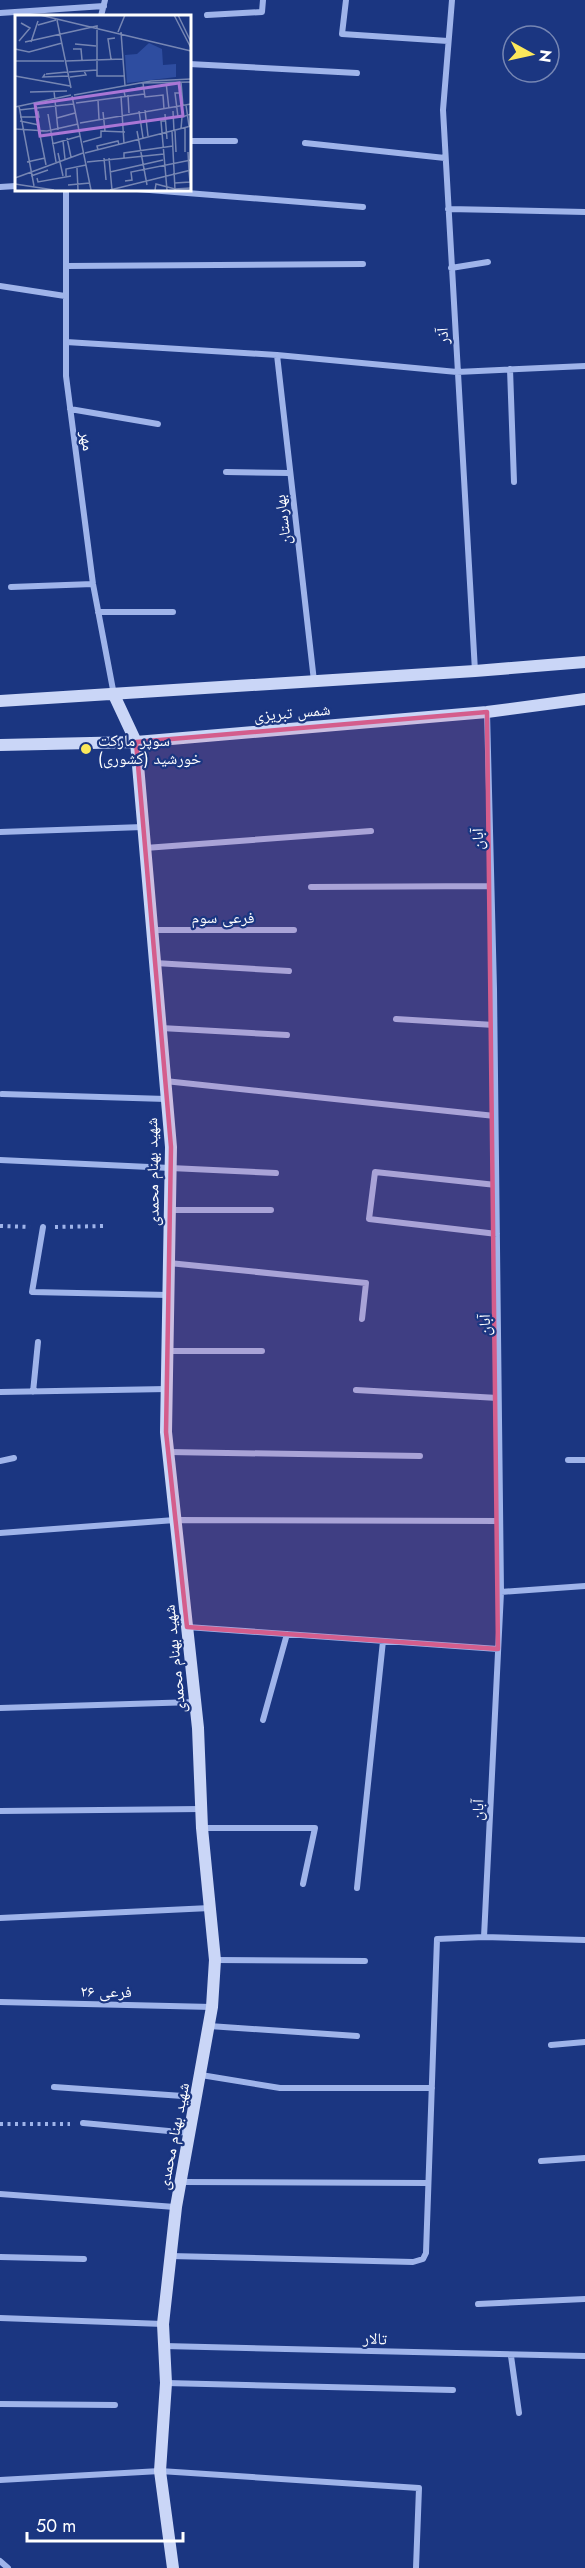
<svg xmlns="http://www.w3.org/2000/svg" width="585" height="2568" font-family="Jost,'Noto Naskh Arabic',sans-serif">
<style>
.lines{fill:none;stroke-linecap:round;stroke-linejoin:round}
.path{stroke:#9fb4ea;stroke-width:4;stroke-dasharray:3 4.5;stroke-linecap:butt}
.street{stroke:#9fb4ea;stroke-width:6}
.secondary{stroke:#cad6f7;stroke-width:12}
.marked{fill:#d45d8c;fill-opacity:0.2;stroke:#d45d8c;stroke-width:4.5;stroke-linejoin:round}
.poi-dot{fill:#fbe85b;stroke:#1b3681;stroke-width:2}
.labels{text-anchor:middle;stroke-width:4.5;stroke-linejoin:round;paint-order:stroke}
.street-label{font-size:16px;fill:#fff;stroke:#1b3681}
.poi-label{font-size:16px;fill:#fff;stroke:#1b3681;text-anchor:start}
.inset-road{fill:none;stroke:#7686b3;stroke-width:1.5}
.view{fill:#a976d5;fill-opacity:0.15;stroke:#a976d5;stroke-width:3}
.inset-edge{fill:none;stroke:#fff;stroke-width:3}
</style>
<rect width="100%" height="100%" fill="#1b3681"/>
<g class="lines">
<!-- path -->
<path class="path" d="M0 1226 30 1227
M55 1227 106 1226
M0 2124H70"/>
<!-- street -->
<path class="street" d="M346 0 342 34 448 41
M452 0 443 110 475 671
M0 13 104 6
M207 15 262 12 263 0
M101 16 105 0
M189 64 357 73
M189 141H235
M305 143 445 158
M0 187 16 186
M66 189V376L93 584 114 695
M137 189 363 207
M448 209 585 212
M66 266 363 264
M451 268 488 262
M0 286 65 296
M66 342 277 355 457 372 585 366
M277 355 314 681
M510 369 514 482
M70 409 158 424
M226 472 290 473
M11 587 93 584
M98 612H173
M0 832 143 827
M145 848 371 831
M311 887 491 886
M153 930H294
M155 963 289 971
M396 1019 494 1025
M161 1028 287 1035
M165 1081 495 1116
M2 1094 166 1099
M0 1160 276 1173
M496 1185 375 1172 369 1219 497 1234
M170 1210H271
M43 1227 32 1292 168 1295
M169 1263 366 1283 362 1319
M168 1351H262
M356 1390 498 1398
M0 1392 167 1389
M33 1392 38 1342
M169 1452 420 1456
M568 1460H585
M0 1461 14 1458
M0 1533 175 1520 500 1521
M501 1592 585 1586
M187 1627 498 1649
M0 1708 195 1702
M263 1720 287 1634
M0 1811 202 1809
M202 1828H315L303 1884
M357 1888 383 1641
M0 1918 210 1908
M484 1937 501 1592 494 989 487 712
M215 1960 365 1961
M0 2002 212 2007
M209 2026 357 2036
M551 2045 585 2042
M201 2075 280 2088H432
M54 2087 197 2097
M83 2123 190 2133
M541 2161 585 2158
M181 2182 428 2183
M0 2194 175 2207
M170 2256 413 2262 423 2259 426 2253 437 1939 484 1937 585 1940
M0 2257 84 2259
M478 2304 585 2299
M0 2318 163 2324
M164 2346 585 2356
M511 2356 519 2413
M166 2383 453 2390
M0 2404 115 2405
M0 2480 160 2471 419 2488 416 2568
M0 2561 8 2568"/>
<!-- secondary -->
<path class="secondary" d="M114 695 136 742 171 1147 166 1432 198 1728 202 1828 215 1960 212 2007 176 2207 163 2324 166 2383 160 2471 173 2568
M0 701 475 671 585 662
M0 745 136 742 487 712 585 699"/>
</g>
<!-- marked area -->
<path class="marked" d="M487 712 498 1649 187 1627 166 1432 171 1147 136 742Z"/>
<!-- markers -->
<circle class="poi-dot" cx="86" cy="749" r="6"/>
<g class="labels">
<!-- street labels -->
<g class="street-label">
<text transform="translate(442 336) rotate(-93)" y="6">آذر</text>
<text transform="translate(88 441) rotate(83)" y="6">مهر</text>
<text transform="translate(282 520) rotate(-97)" y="6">بهارستان</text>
<text transform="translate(292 712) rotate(-5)" y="6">شمس تبریزی</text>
<text transform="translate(477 839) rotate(-91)" y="6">آبان</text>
<text x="223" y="923">فرعی سوم</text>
<text transform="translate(152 1172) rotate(-91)" y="6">شهید بهنام محمدی</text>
<text transform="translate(484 1325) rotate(-91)" y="6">آبان</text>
<text transform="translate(174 1659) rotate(-96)" y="6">شهید بهنام محمدی</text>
<text transform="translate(477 1810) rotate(-87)" y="6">آبان</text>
<text transform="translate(106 1991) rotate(1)" y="6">فرعی ۲۶</text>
<text transform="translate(173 2136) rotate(-79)" y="6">شهید بهنام محمدی</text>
<text transform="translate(375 2338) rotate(2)" y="6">تالار</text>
</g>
<!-- poi labels -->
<g class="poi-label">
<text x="98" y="746">سوپر مارکت<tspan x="98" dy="18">خورشید (کشوری)</tspan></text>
</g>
</g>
<!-- overview -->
<g transform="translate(15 15)">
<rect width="176" height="176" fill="#1b3681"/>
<path d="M134 28 147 34 148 50 161 49V62L112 68 110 40 122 39Z" fill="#2e4da0"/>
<path class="inset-road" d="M25 0 176 36M159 0 176 33M163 0 176 27M42 5 56 73M23 10 41 5M103 17 110 0M106 17 110 71M4 26 15 13 6 8M10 27 82 11V61H109M16 27 23 6M60 29 81 31M0 34 14 37 47 28M58 34H66L67 45M96 44 93 24 100 23M0 46H49M51 46 108 44M54 57 82 55M30 59 28 62 53 61M31 59 52 57M0 61 55 71M55 62 71 60 69 56M151 67 154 94M166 67 168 91M128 68 176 67M128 68 130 82 148 80 149 94M39 76 43 115M15 77 52 76M59 80 136 66 176 64M113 80 114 98M57 81 76 175M106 81 109 129M110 81 109 76 128 72M83 85 84 104M61 88 129 79M171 90 174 111M4 91 19 171M0 92 56 80M4 95 58 89M130 95 133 121M124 96 128 123M158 96 159 116M88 97 90 116M33 99 41 147M150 99 152 124M5 102H24L23 96M167 102H163L160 78H167M42 103 60 98M5 106 24 110M151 106H146L152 175M65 108 176 89M0 114 32 116 63 109M166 114 167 102 176 99M24 115 31 150M122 116 132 170M157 116 160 175M160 116 161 137M52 123 56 142M48 126 50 144M68 127 86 122V116L110 117M37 129 65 121M83 135 82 131 103 126 104 130M170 137V113M173 137 174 156M43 138 48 161M70 138 176 111M89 143 91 165M94 143 97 175M109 143V138L158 131M12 147 30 143M72 147 149 139M62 153 63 175M95 157 148 145M16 161 33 155M51 161V154L71 150M0 163 68 138M22 163 23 167 56 161M110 166 117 165 116 157 176 145M160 168 175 167 174 156M0 169 39 175M53 170 75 168M95 175 176 155M140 175 141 169 160 174 176 173"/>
<path class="view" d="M164 68 168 101 25 121 20 89Z"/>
<rect width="176" height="176" class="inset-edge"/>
</g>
<!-- north arrow -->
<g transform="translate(531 54) rotate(98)"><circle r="28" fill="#1b3681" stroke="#7686b3" stroke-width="1.5"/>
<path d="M0-4.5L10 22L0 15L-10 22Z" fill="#fbe85b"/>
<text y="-9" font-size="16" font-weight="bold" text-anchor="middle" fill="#ffffff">N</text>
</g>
<!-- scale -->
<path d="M27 2532v9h156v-9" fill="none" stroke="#ffffff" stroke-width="3"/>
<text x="36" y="2532" font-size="18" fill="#ffffff" stroke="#1b3681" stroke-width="4.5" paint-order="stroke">50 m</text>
</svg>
